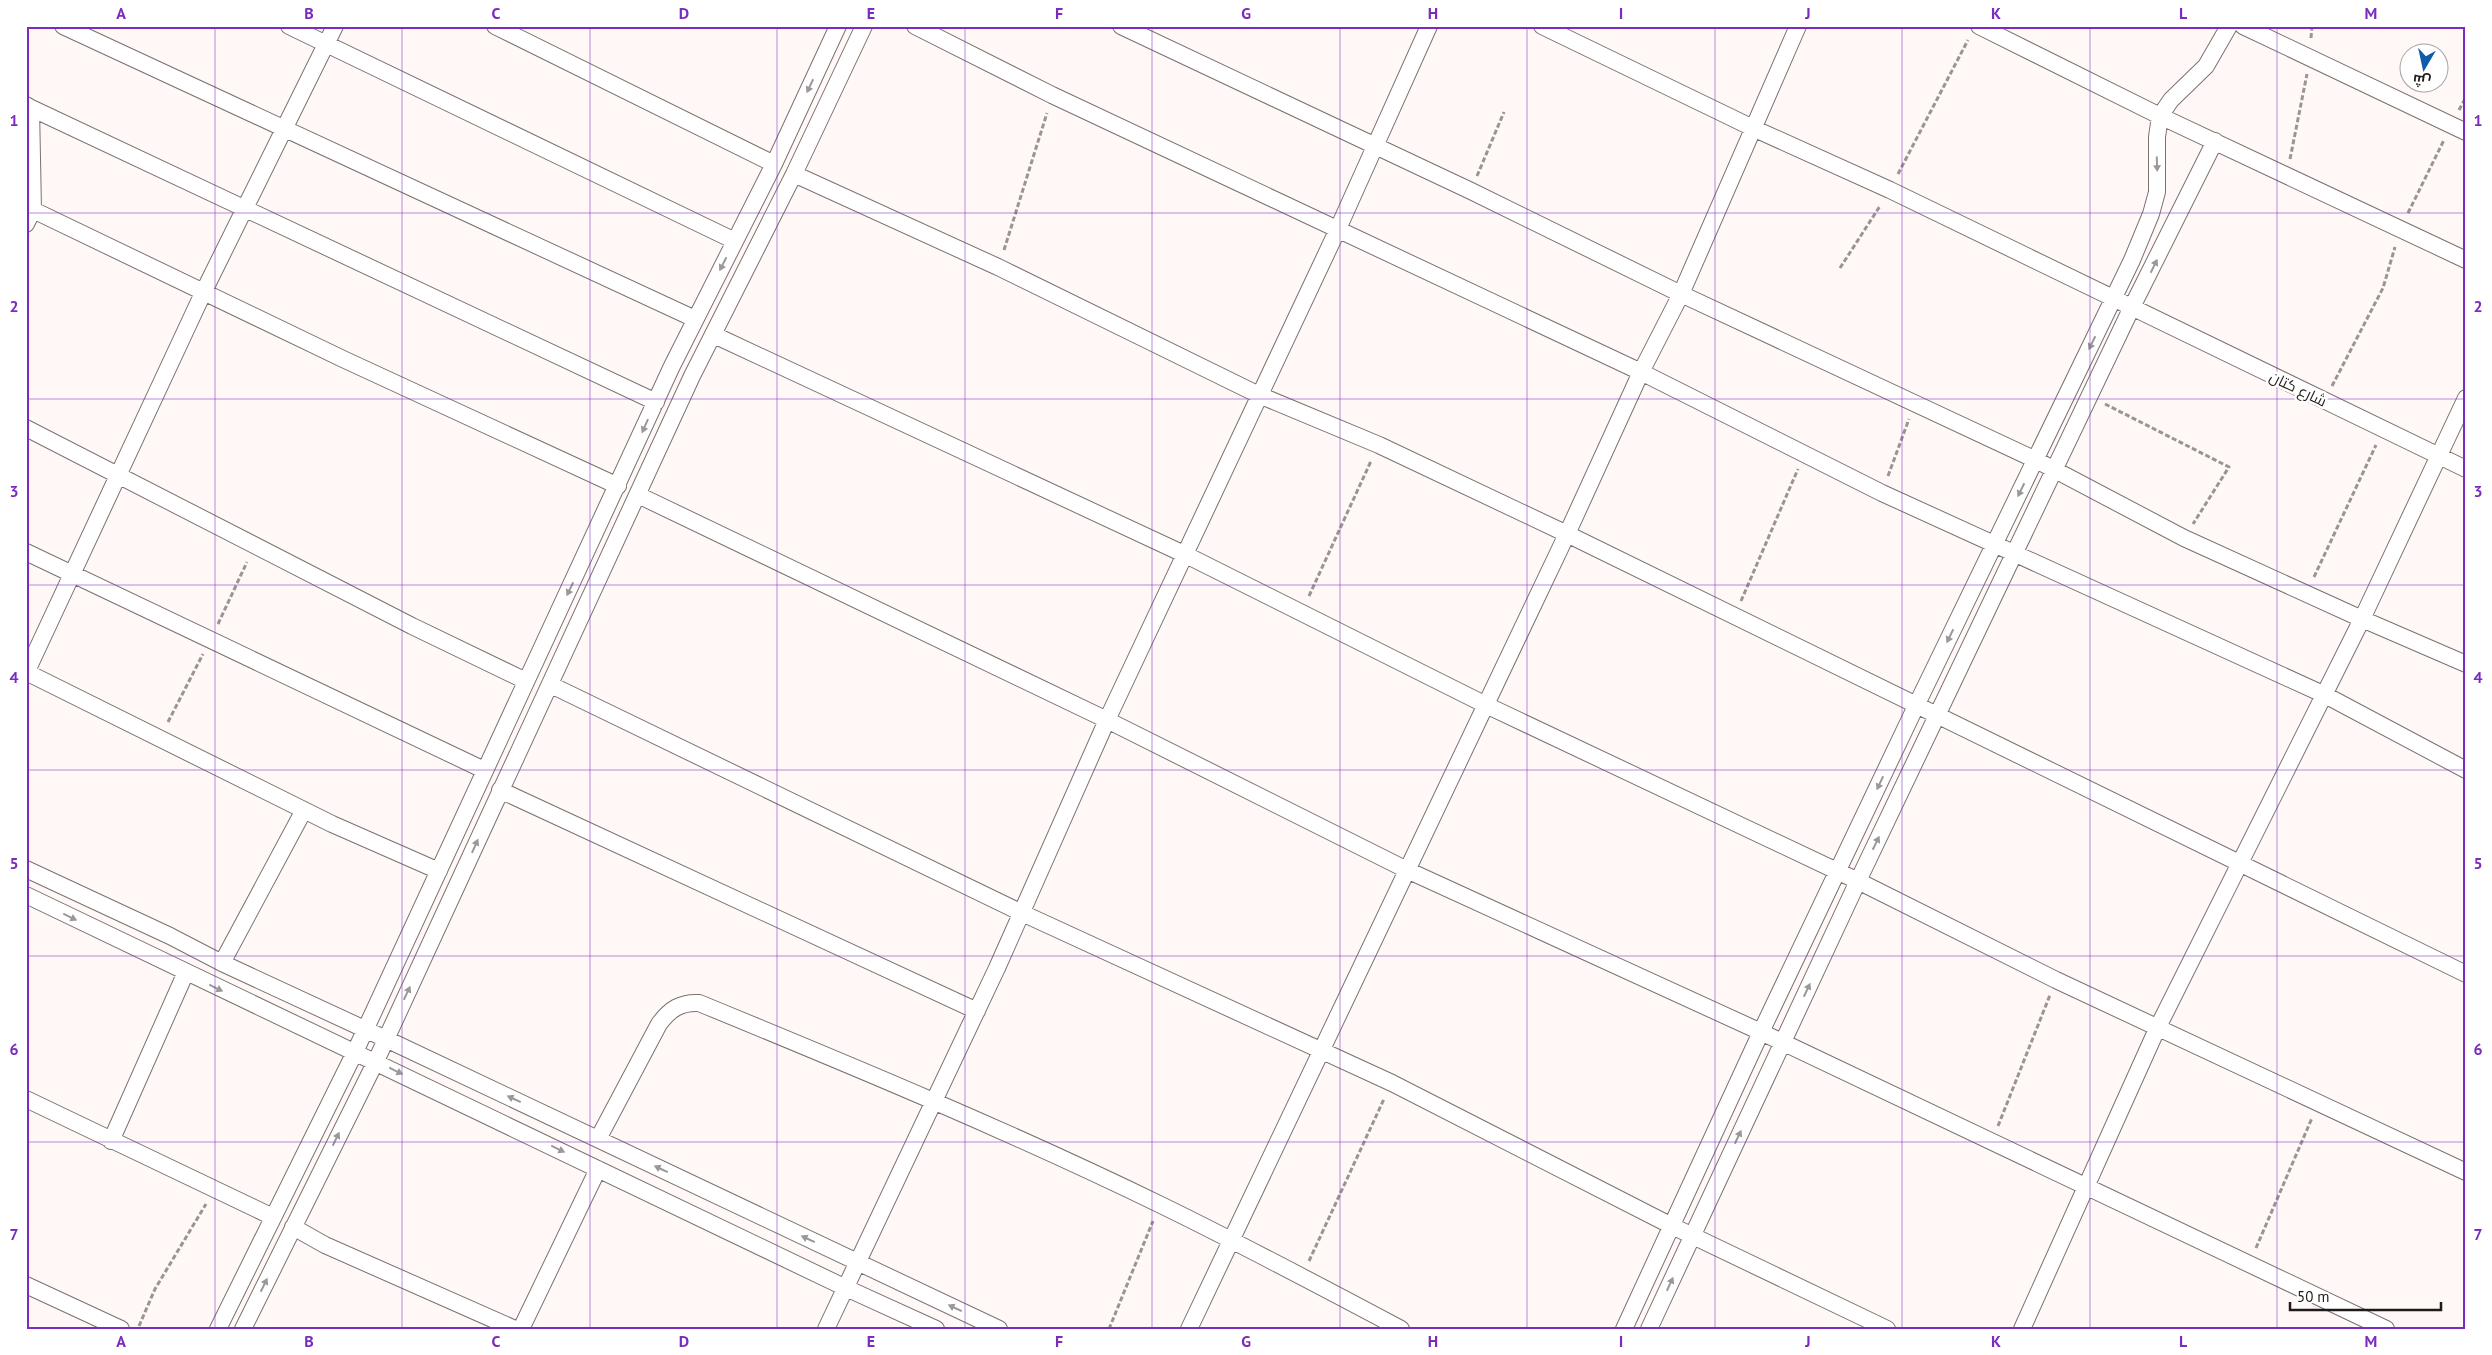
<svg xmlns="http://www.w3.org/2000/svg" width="2492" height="1355" font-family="'PT Sans',Cairo,sans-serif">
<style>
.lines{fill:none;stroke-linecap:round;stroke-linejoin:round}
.minor-casing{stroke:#7b7270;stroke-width:18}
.path{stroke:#9a9594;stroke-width:3;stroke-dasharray:5 2.5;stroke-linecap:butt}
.minor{stroke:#fff;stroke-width:16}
.oneway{fill:#9a9898}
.grid{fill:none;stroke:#7b2cbf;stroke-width:1;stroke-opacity:0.55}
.labels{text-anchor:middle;stroke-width:5;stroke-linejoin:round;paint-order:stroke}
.street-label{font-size:15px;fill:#1f1b1a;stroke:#fff}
.neatline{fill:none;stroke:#7b2cbf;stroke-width:2}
.grid-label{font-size:16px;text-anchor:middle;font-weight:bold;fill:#7b2cbf}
</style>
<rect width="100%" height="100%" fill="#fff8f7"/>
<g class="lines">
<defs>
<path id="minor" d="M63 26 695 319
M289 26 735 241
M495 26 774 164
M915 26 1052 95 1641 372 1882 493 2325 695 2466 770
M1121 26 1471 191 1681 294 2036 460 2184 538 2362 619 2157 1029 2022 1329
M1542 26 1755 129 1890 190 2466 469
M1979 26 2160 116 2466 260
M2243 26 2466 132
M26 105 31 108 33 210 343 359 618 486
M31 108 656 402
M794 174 998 267 1259 395 1379 445 1567 534 2466 974
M26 224 33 210
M714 335 1186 555 1486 705 1858 881 2056 980 2466 1172
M2466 398 2362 619 2466 664
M26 428 412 626 526 681
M638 495 1107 720 1407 870 1761 1032 2386 1329
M26 552 484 770
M26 672 332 824 439 871
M26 673 204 291 335 26
M551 685 1022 913 1392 1083 1672 1226 1887 1329
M500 790 977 1011
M26 869 170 936 222 963 386 1039 999 1329
M26 895 846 1288 936 1329
M222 963 304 810
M26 1099 273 1217
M598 1139 659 1024C670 1009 681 1002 699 1003 855 1067 1011 1132 1163 1206 1243 1245 1322 1287 1401 1329
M111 1141 186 972
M293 1227 325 1245 515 1329
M26 1285 121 1329
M218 1329 355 1052 672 366 774 164 838 26
M243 1329 376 1061 692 376 794 174 864 26
M521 1329 598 1169
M826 1329 997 968 1107 720 1337 231 1429 26
M1189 1329 1567 534 1641 372 1681 294 1798 26
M1624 1329 1761 1032 1916 706 2132 260 2151 214 2157 192V137L2160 116 2171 100 2206 66 2229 26
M1649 1329 1858 881 2131 309 2215 141"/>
</defs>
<!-- minor casing -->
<use href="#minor" class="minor-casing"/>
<!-- path -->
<path class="path" d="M2311 38 2312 26
M2459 110 2466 97
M2290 159 2307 74
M1898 174 1968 40
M1477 176 1504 112
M2408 213 2444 140
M1004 250 1047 113
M1840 268 1880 206
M2332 386 2383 288 2395 247
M2105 404 2229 467 2193 524
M1888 476 1909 419
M2314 577 2376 445
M1309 596 1371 461
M1741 601 1798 469
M218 624 247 562
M168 722 203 654
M1998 1126 2050 995
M2256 1248 2312 1118
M1309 1261 1384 1099
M139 1326 155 1289 206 1204
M1109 1329 1153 1221"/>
<!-- minor -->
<use href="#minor" class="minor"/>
</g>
<!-- one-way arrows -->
<defs><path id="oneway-solid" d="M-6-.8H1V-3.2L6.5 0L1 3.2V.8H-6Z" transform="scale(1.25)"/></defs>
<g class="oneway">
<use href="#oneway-solid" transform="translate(810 86) rotate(115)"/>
<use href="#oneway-solid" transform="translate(2157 164) rotate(88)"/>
<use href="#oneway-solid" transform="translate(723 264) rotate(117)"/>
<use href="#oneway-solid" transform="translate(2154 266) rotate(-64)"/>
<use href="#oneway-solid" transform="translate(2092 343) rotate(116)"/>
<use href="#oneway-solid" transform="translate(645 426) rotate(114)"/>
<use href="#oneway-solid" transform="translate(2021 490) rotate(116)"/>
<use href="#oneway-solid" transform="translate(570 589) rotate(116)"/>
<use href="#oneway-solid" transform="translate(1950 636) rotate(116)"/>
<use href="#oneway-solid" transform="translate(1880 783) rotate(115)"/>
<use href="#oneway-solid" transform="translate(1876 843) rotate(-64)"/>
<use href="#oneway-solid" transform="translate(475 846) rotate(-66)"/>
<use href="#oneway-solid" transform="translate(70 917) rotate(26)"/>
<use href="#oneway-solid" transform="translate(216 988) rotate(26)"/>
<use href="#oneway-solid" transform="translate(1807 990) rotate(-65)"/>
<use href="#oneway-solid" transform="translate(407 993) rotate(-65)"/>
<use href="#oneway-solid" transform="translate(396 1071) rotate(26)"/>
<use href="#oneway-solid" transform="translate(514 1099) rotate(-155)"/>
<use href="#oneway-solid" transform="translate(1738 1137) rotate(-65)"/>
<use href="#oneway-solid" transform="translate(336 1139) rotate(-64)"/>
<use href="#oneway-solid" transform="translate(558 1149) rotate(26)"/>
<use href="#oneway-solid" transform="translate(661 1169) rotate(-155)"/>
<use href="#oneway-solid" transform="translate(808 1239) rotate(-155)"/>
<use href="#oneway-solid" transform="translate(1670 1284) rotate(-65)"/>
<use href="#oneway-solid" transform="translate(264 1285) rotate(-64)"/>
<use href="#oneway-solid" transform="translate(955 1308) rotate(-155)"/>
</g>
<!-- grid -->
<path class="grid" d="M215 26V1329M402 26V1329M590 26V1329M777 26V1329M965 26V1329M1152 26V1329M1340 26V1329M1527 26V1329M1715 26V1329M1902 26V1329M2090 26V1329M2277 26V1329M26 213H2466M26 399H2466M26 585H2466M26 770H2466M26 956H2466M26 1142H2466"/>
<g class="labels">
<!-- street labels -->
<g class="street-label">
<text transform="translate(2298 389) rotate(26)" y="5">شارع كتان</text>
</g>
</g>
<!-- border -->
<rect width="2492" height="1355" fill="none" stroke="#ffffff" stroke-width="55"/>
<!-- north arrow -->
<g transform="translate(2424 68) rotate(189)"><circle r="24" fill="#ffffff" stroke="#a5a4a3"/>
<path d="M0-4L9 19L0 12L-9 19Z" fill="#0f5cab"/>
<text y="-8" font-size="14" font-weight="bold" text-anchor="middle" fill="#1f1b1a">ش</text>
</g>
<!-- scale -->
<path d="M2290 1302v8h151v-8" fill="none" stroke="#1f1b1a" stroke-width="2.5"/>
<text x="2297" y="1302" font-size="15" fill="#1f1b1a" stroke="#ffffff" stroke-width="4" paint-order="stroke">50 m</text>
<rect x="28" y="28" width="2436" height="1300" class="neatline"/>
<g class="grid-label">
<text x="121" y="19">A</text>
<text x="309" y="19">B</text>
<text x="496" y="19">C</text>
<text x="684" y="19">D</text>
<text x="871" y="19">E</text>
<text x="1059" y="19">F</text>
<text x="1246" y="19">G</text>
<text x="1433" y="19">H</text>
<text x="1621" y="19">I</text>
<text x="1808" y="19">J</text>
<text x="1996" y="19">K</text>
<text x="2183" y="19">L</text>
<text x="2371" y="19">M</text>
<text x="14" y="126">1</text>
<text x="2478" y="126">1</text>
<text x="14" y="312">2</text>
<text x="2478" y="312">2</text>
<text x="14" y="497">3</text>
<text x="2478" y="497">3</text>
<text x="14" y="683">4</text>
<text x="2478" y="683">4</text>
<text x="14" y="869">5</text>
<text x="2478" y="869">5</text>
<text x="14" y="1055">6</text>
<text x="2478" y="1055">6</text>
<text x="14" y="1240">7</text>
<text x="2478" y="1240">7</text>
<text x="121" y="1347">A</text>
<text x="309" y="1347">B</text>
<text x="496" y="1347">C</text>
<text x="684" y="1347">D</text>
<text x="871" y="1347">E</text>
<text x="1059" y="1347">F</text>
<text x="1246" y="1347">G</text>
<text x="1433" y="1347">H</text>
<text x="1621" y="1347">I</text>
<text x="1808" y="1347">J</text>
<text x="1996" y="1347">K</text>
<text x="2183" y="1347">L</text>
<text x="2371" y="1347">M</text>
</g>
</svg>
